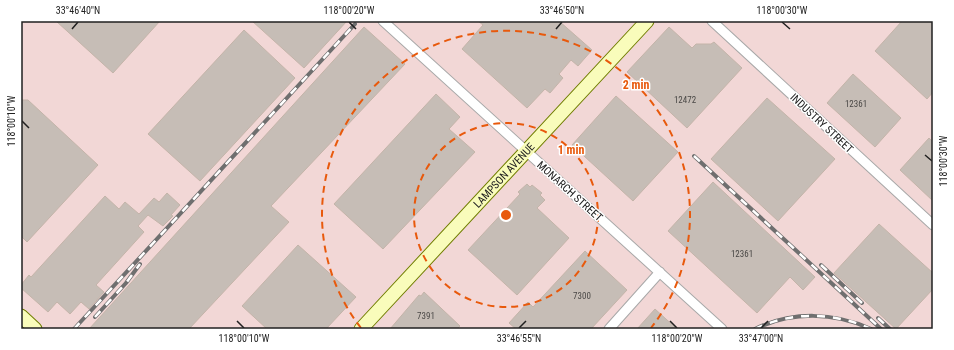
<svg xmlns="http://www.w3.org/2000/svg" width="954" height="350" font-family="'Roboto Condensed',sans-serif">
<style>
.commercial{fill:#f2d7d6}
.building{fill:#c6bdb6;stroke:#c4b4a9}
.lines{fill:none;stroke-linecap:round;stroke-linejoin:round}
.street-casing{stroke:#a8a8a8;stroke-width:11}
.secondary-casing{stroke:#717e01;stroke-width:15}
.street{stroke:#fff;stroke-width:9}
.secondary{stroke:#f9fcbb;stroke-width:13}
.rail-casing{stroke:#6f6f6f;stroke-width:4}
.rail{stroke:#fff;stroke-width:2.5;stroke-dasharray:8;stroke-linecap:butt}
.ticks{fill:none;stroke:#212121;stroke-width:1.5}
.ring{fill:none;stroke:#e8590c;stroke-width:2;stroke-dasharray:7 5}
.labels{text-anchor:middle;stroke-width:3;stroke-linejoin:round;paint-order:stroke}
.number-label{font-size:9px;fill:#4a4846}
.street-label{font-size:11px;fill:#212121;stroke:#fff}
.centre{fill:#e8590c;stroke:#fff;stroke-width:2}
.ring-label{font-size:12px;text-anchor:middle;font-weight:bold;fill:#e8590c;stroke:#fff;stroke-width:3;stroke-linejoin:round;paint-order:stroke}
.neatline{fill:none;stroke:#212121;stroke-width:1.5}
.ticks-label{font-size:10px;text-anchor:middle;fill:#212121}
</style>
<rect width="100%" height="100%" fill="#f1eee7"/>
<!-- commercial -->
<path class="commercial" d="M21 21H933V329H21Z"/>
<!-- building -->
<path class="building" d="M56 21H160L113 73Z
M252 21H347L304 68Z
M478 21H559L592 50 578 66 571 60 559 74 563 78 550 93 545 89 527 108 462 49 483 25Z
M902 21H933V92L927 99 875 51Z
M364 27 405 64 271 206 289 222 189 329H89Z
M669 27 692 48 696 44H711L714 42 742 68 687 128 627 72Z
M244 30 295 78 200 181 148 134Z
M853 74 901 118 875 147 827 103Z
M436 94 460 117 449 129 475 152 383 249 334 204Z
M616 96 678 152 633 201 572 145Z
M767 98 835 159 778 221 711 159Z
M21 100H28L98 165 27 242 21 236Z
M929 138 933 142V201L900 170Z
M713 182 815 277 803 290 790 277 757 313 668 231Z
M527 184 530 187 532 185 542 193 540 195 545 200 537 208 569 238 517 295 468 250 520 194 518 192Z
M167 193 180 205 171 215 173 216 163 226 148 215 138 226 144 232 96 285 104 292 89 309 81 302 70 314 57 302 48 312 21 288V285L29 275 31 277 105 196 119 209 125 202 139 214 154 198 159 202Z
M879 224 933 273V289L896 329 834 273Z
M298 245 356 297 326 329H267L242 306Z
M585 251 627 290 591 329H516L509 323 528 302 533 307Z
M424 292 460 326 457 329H390L419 295 421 296Z
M655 309 677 329H637Z"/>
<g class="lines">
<defs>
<path id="street" d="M383 21 722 329
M712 21 933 225
M609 329 660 272"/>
<g id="secondary">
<path d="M21 316 35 329"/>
<path id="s1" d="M361 329 647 21"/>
</g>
</defs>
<!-- street casing -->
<use href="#street" class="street-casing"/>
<!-- secondary casing -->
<use href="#secondary" class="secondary-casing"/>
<!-- street -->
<use href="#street" class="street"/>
<!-- secondary -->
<use href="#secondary" class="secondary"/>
<defs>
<path id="rail" d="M694 156 881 329
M821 265 862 303
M95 317 126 283 140 264
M878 318 890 329
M74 329 355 24
M755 329C792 311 834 312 871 329"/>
</defs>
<!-- rail casing -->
<use href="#rail" class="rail-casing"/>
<!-- rail -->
<use href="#rail" class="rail"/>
</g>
<!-- ticks -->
<path class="ticks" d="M349 22 356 29M782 22 790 29M72 29 78 22M556 29 562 22M22 121 29 128M925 155 932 161M237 321 244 328M670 321 677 328M519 328 526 321M761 328 768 321"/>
<!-- distance rings -->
<g class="ring">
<circle cx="506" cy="215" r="92"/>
<path d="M361 328A184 184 0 1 1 651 328"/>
</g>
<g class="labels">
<!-- number labels -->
<g class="number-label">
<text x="685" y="103">12472</text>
<text x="856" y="107">12361</text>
<text x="742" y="257">12361</text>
<text x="582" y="299">7300</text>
<text x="426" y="319">7391</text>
</g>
<!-- street labels -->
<g class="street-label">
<text transform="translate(822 123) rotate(43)" y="4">INDUSTRY STREET</text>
<text dy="4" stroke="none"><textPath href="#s1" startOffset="210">LAMPSON AVENUE</textPath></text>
<text transform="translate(570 191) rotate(42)" y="4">MONARCH STREET</text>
</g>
</g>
<circle cx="506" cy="215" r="6" class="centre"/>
<g class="ring-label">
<text x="636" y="89">2 min</text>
<text x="571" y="154">1 min</text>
</g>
<!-- border -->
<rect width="954" height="350" fill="none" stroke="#ffffff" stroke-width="44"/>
<rect x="22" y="22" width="910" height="306" class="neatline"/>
<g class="ticks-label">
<text x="78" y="14">33°46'40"N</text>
<text x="349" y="14">118°00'20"W</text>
<text x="562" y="14">33°46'50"N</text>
<text x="782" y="14">118°00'30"W</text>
<text transform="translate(11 121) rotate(-90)" y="4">118°00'10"W</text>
<text transform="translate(943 161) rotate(-90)" y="4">118°00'30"W</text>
<text x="244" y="342">118°00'10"W</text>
<text x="519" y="342">33°46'55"N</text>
<text x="677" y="342">118°00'20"W</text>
<text x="761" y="342">33°47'00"N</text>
</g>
</svg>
